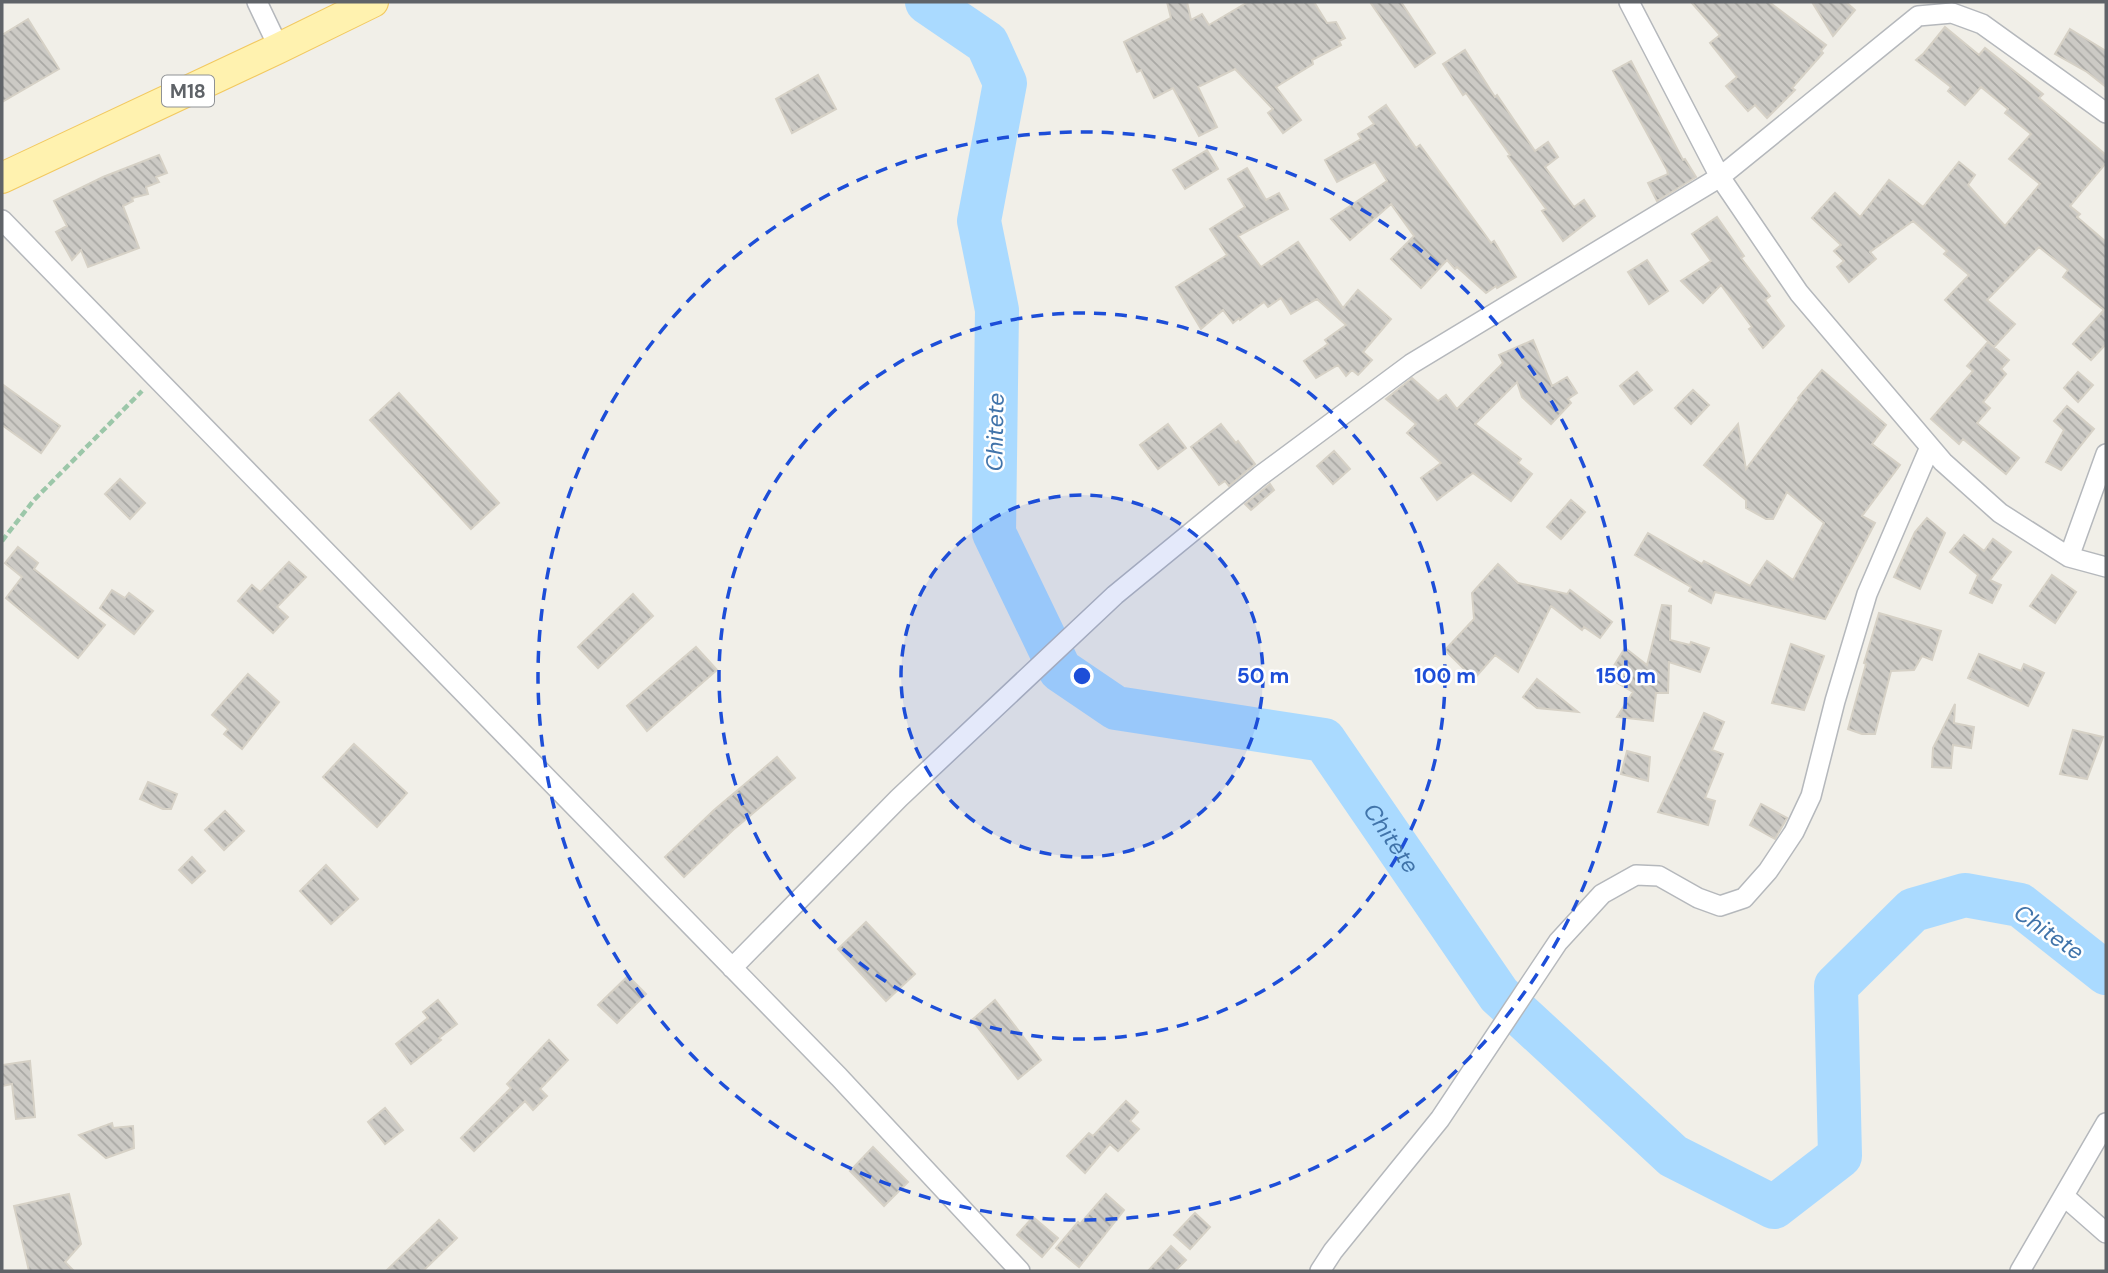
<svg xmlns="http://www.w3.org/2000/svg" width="2108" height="1273" font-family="'DM Sans',sans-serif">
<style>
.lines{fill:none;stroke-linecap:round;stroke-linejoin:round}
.river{stroke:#aadaff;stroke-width:44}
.building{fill:url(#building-back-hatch);stroke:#d6d1c6;stroke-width:2}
.minor-casing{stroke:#b5b8bc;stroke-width:22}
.primary-casing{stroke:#f2c960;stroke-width:32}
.path{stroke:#9cc7a9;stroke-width:4.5;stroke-dasharray:7 3.5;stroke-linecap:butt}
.minor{stroke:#fff;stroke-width:19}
.primary{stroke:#fff2af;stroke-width:30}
.ring{fill:none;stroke:#1d4ed8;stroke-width:3.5;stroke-dasharray:12 9}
.labels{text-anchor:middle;stroke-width:5;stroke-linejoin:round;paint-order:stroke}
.shield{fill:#fff;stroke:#8f9295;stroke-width:2}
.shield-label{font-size:19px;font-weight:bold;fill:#5f6368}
.water-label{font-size:23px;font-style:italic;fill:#4174aa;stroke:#fff}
.centre{fill:#1d4ed8;stroke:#fff;stroke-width:3.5}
.ring-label{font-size:21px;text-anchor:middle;font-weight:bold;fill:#1d4ed8;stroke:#fff;stroke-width:5;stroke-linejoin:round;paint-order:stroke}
</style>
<defs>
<pattern id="building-back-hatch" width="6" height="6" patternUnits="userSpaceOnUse" patternTransform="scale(1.75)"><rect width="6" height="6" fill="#cccac5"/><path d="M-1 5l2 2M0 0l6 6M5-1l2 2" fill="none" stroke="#a9a8a4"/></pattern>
</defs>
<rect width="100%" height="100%" fill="#f1efe8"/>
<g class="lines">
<!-- river -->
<path class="river" id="s1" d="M927 2 987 43 1005 83 979 221 997 310 994 533 1060 670 1116 708 1324 740 1499 995 1673 1156 1774 1207 1840 1156 1836 986 1913 910 1965 895 2020 905 2106 973"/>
</g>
<!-- building -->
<path class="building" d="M1167 2H1187L1191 20 1202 14 1209 25 1248 2H1314L1327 23 1336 22 1345 38 1339 41 1341 45 1312 60 1313 64 1276 87 1301 120 1283 133 1268 113 1273 109 1235 69 1198 87 1217 127 1199 136 1173 88 1154 98 1141 70 1137 72 1124 42 1171 18Z
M1370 2H1401L1435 53 1415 67Z
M1691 2H1769L1826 45 1821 51 1823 53 1792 88 1795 90 1767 118 1755 105 1748 111 1726 86 1737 77 1710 43 1720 35Z
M1812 2H1846L1855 10 1833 36Z
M28 19 59 69 2 102V35Z
M1945 27 1979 55 1985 48 2043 94 2039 98 2106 155V163L2070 206 2080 214 2077 217 2106 242V344L2091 360 2073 344 2104 310 2063 277 2068 270 2039 247 1987 300 2015 324 1994 347 1945 300 1969 275 1944 254 1947 251 1913 221 1870 252 1876 259 1849 282 1837 267 1844 261 1834 251 1841 245 1812 218 1835 193 1860 217 1889 180 1923 207 1959 162 1975 175 1968 185 2005 226 2040 184 2009 159 2031 134 2005 113 2008 109 1981 87 1965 105 1948 91 1951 87 1916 60 1924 53Z
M2070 29 2106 51V87L2087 72 2055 54Z
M1465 50 1495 97 1497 95 1535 151 1548 142 1558 157 1545 167 1574 207 1584 200 1595 216 1563 241 1542 211 1546 209 1508 156 1510 155 1466 93 1463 95 1443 64Z
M1631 61 1683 160 1685 159 1696 177 1657 201 1648 183 1668 174 1667 170 1613 71Z
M818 75 836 109 792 133 776 99Z
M1386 105 1416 148 1420 145 1491 243 1494 241 1516 277 1497 288 1496 286 1486 293 1457 267 1455 269 1447 260 1421 288 1391 259 1414 236 1391 204 1350 240 1331 219 1387 181 1375 162 1337 182 1325 160 1361 139 1358 134 1374 124 1369 117Z
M1207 150 1218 169 1185 189 1173 170Z
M159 155 167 173 156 177 159 182 146 187 148 194 132 198 133 201 123 206 139 248 88 267 81 250 72 260 56 232 67 226 54 201 103 177Z
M1247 168 1266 200 1279 193 1288 209 1238 236 1261 267 1298 242 1343 308 1358 290 1391 319 1363 352 1372 360 1358 375 1352 370 1346 376 1338 365 1316 378 1304 361 1328 344 1325 340 1346 325 1317 299 1291 314 1281 298 1268 307 1264 302 1240 320 1239 318 1233 323 1223 310 1201 329 1176 287 1227 255 1210 229 1245 207 1228 179Z
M1717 217 1744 256 1741 258 1770 296 1765 300 1784 326 1763 348 1749 329 1752 327 1721 285 1703 303 1681 281 1711 261 1692 234Z
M1647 260 1668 291 1649 304 1628 272Z
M1533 340 1552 386 1567 377 1577 393 1568 399 1571 403 1551 424 1522 397 1517 382 1475 424 1521 459 1518 463 1532 474 1511 501 1473 473 1437 500 1421 478 1441 463 1407 433 1416 424 1386 399 1412 378 1438 401 1446 395 1457 409 1503 363 1499 355Z
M1988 342 2009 360 2001 369 2006 374 1983 402 1990 408 1977 423 2019 458 2006 474 1963 439 1959 444 1931 419 1973 371 1967 366Z
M1822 370 1886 425 1872 444 1900 465 1862 516 1875 523 1825 619 1715 592 1711 603 1689 591 1691 587 1635 555 1648 533 1702 564 1704 561 1750 586 1767 561 1793 580 1824 523 1787 492 1773 519H1766L1746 508V500L1704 465 1738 424 1746 469 1799 399 1798 398Z
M1637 372 1652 390 1634 404 1620 386Z
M2078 372 2093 385 2078 402 2064 388Z
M2 384 60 426 41 453 2 425Z
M1693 390 1709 405 1691 424 1675 408Z
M399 393 499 503 471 529 370 420Z
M2067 406 2094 429 2061 470 2046 462 2064 430 2054 421Z
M1168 424 1186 448 1158 469 1140 445Z
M1221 424 1236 443 1238 441 1255 464 1229 486 1225 481 1219 485 1191 447Z
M1334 451 1350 469 1333 484 1317 466Z
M120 479 145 503 130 519 105 494Z
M1270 484 1274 490 1251 510 1245 504Z
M1571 500 1585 512 1561 539 1547 527Z
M1927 518 1945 533 1920 589 1894 577 1915 532Z
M1964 535 1984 551 1993 539 2011 552 1990 580 2001 585 1992 603 1970 593 1978 575 1950 552Z
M18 547 38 563 34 569 105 625 78 658 6 598 22 577 5 563Z
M289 562 306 577 277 607 288 617 273 633 238 601 252 585 260 592Z
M1498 564 1518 583 1567 594 1570 590 1612 622 1600 638 1584 627 1582 630 1551 606 1518 672 1495 655 1474 679 1445 650 1474 619 1472 593Z
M2052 575 2076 592 2055 623 2030 606Z
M112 590 125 598 129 593 153 611 134 634 100 608Z
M633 594 653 616 598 668 578 647Z
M1662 605 1671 606 1670 640 1690 645 1691 642 1709 648 1700 672 1669 662 1668 693H1656L1653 721 1617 717 1633 692 1607 677 1625 648 1647 665Z
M1879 613 1941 631 1932 660 1922 656 1914 670 1891 671 1875 734H1862L1848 729 1866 664 1864 663Z
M1791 644 1824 656 1804 710 1772 703Z
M696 647 717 670 647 731 627 706Z
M1979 654 2021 671 2024 664 2044 673 2028 706 1968 678Z
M248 674 279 702 242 749 224 734 228 729 212 715Z
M1537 679 1578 712 1537 708 1523 697Z
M1955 704 1954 723 1974 727 1971 748 1953 745 1951 768 1932 767 1933 748Z
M1704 713 1724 722 1712 750 1723 754 1705 798 1715 801 1708 825 1658 812Z
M2073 730 2103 737 2087 779 2060 774Z
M354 744 407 793 377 827 323 777Z
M1627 751 1650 757 1648 781 1621 774Z
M777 757 795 778 733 830 684 877 665 857 714 810Z
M148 782 177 794 171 809H163L140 799Z
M1761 804 1787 818 1775 839 1750 825Z
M225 811 244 831 224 850 205 830Z
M192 857 205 871 192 883 179 870Z
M326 865 358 899 331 924 300 891Z
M866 922 915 974 886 1001 838 949Z
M628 976 646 994 617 1023 598 1005Z
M438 1000 457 1024 439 1038 441 1040 411 1064 396 1044 428 1018 423 1012Z
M995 1000 1041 1060 1018 1079 972 1020Z
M549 1040 568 1060 540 1089 547 1096 533 1110 525 1101 474 1151 461 1138 511 1088 507 1084Z
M30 1061 35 1117 16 1119 12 1084 2 1086V1065Z
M1126 1101 1138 1112 1130 1121 1139 1129 1118 1151 1110 1144 1085 1173 1067 1156 1089 1133 1093 1136Z
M385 1108 403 1130 385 1144 368 1122Z
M112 1123 113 1128 133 1126 134 1148 106 1158 79 1135Z
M873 1147 908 1182 884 1206 850 1171Z
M69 1194 81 1244 65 1262 74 1271H29L14 1206Z
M1106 1194 1124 1210 1079 1267 1056 1248 1078 1222 1080 1224Z
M1195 1213 1210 1227 1190 1249 1174 1235Z
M1033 1217 1058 1238 1042 1257 1017 1235Z
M439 1220 457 1238 423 1271H386Z
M1171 1246 1186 1260 1175 1271H1148Z"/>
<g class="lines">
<defs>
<path id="minor" d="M257 2 279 48
M1629 2 1720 177 1799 293 1943 462 2000 513 2069 557 2106 567
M2 220 839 1077 1020 1271
M2069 557 2106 454
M732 968 899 798 1115 595 1260 476 1411 364 1720 177 1918 16 1952 13 1982 24 2106 113
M2065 1197 2106 1233
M1320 1271 1333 1251 1440 1119 1558 942 1602 894 1636 875 1659 876 1698 898 1720 906 1744 898 1768 871 1794 832 1811 796 1835 701 1867 594 1930 447
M2020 1271 2106 1123"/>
<path id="primary" d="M2 178 279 48 373 2"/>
</defs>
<!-- minor casing -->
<use href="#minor" class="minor-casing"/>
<!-- primary casing -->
<use href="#primary" class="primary-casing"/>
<!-- path -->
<path class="path" d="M2 541 34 500 142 391"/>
<!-- minor -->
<use href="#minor" class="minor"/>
<!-- primary -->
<use href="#primary" class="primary"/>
</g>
<!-- distance rings -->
<circle cx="1082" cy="676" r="181" fill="#1d4ed8" fill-opacity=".12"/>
<g class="ring">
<circle cx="1082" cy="676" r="181"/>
<circle cx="1082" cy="676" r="363"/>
<circle cx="1082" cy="676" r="544"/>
</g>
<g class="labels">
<!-- shield labels -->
<rect class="shield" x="162" y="75.5" width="52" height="31" rx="5"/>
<g class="shield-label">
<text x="188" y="98">M18</text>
</g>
<!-- water labels -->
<g class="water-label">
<text transform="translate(995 432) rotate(-89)" y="8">Chitete</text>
<text dy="8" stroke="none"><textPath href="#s1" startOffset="1120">Chitete</textPath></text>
<text transform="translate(2049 932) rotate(35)" y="8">Chitete</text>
</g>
</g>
<circle cx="1082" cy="676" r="10" class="centre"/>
<g class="ring-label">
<text x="1263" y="683">50 m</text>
<text x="1445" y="683">100 m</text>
<text x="1626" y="683">150 m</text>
</g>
<!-- border -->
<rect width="2108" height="1273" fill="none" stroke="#5f6368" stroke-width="7"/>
</svg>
